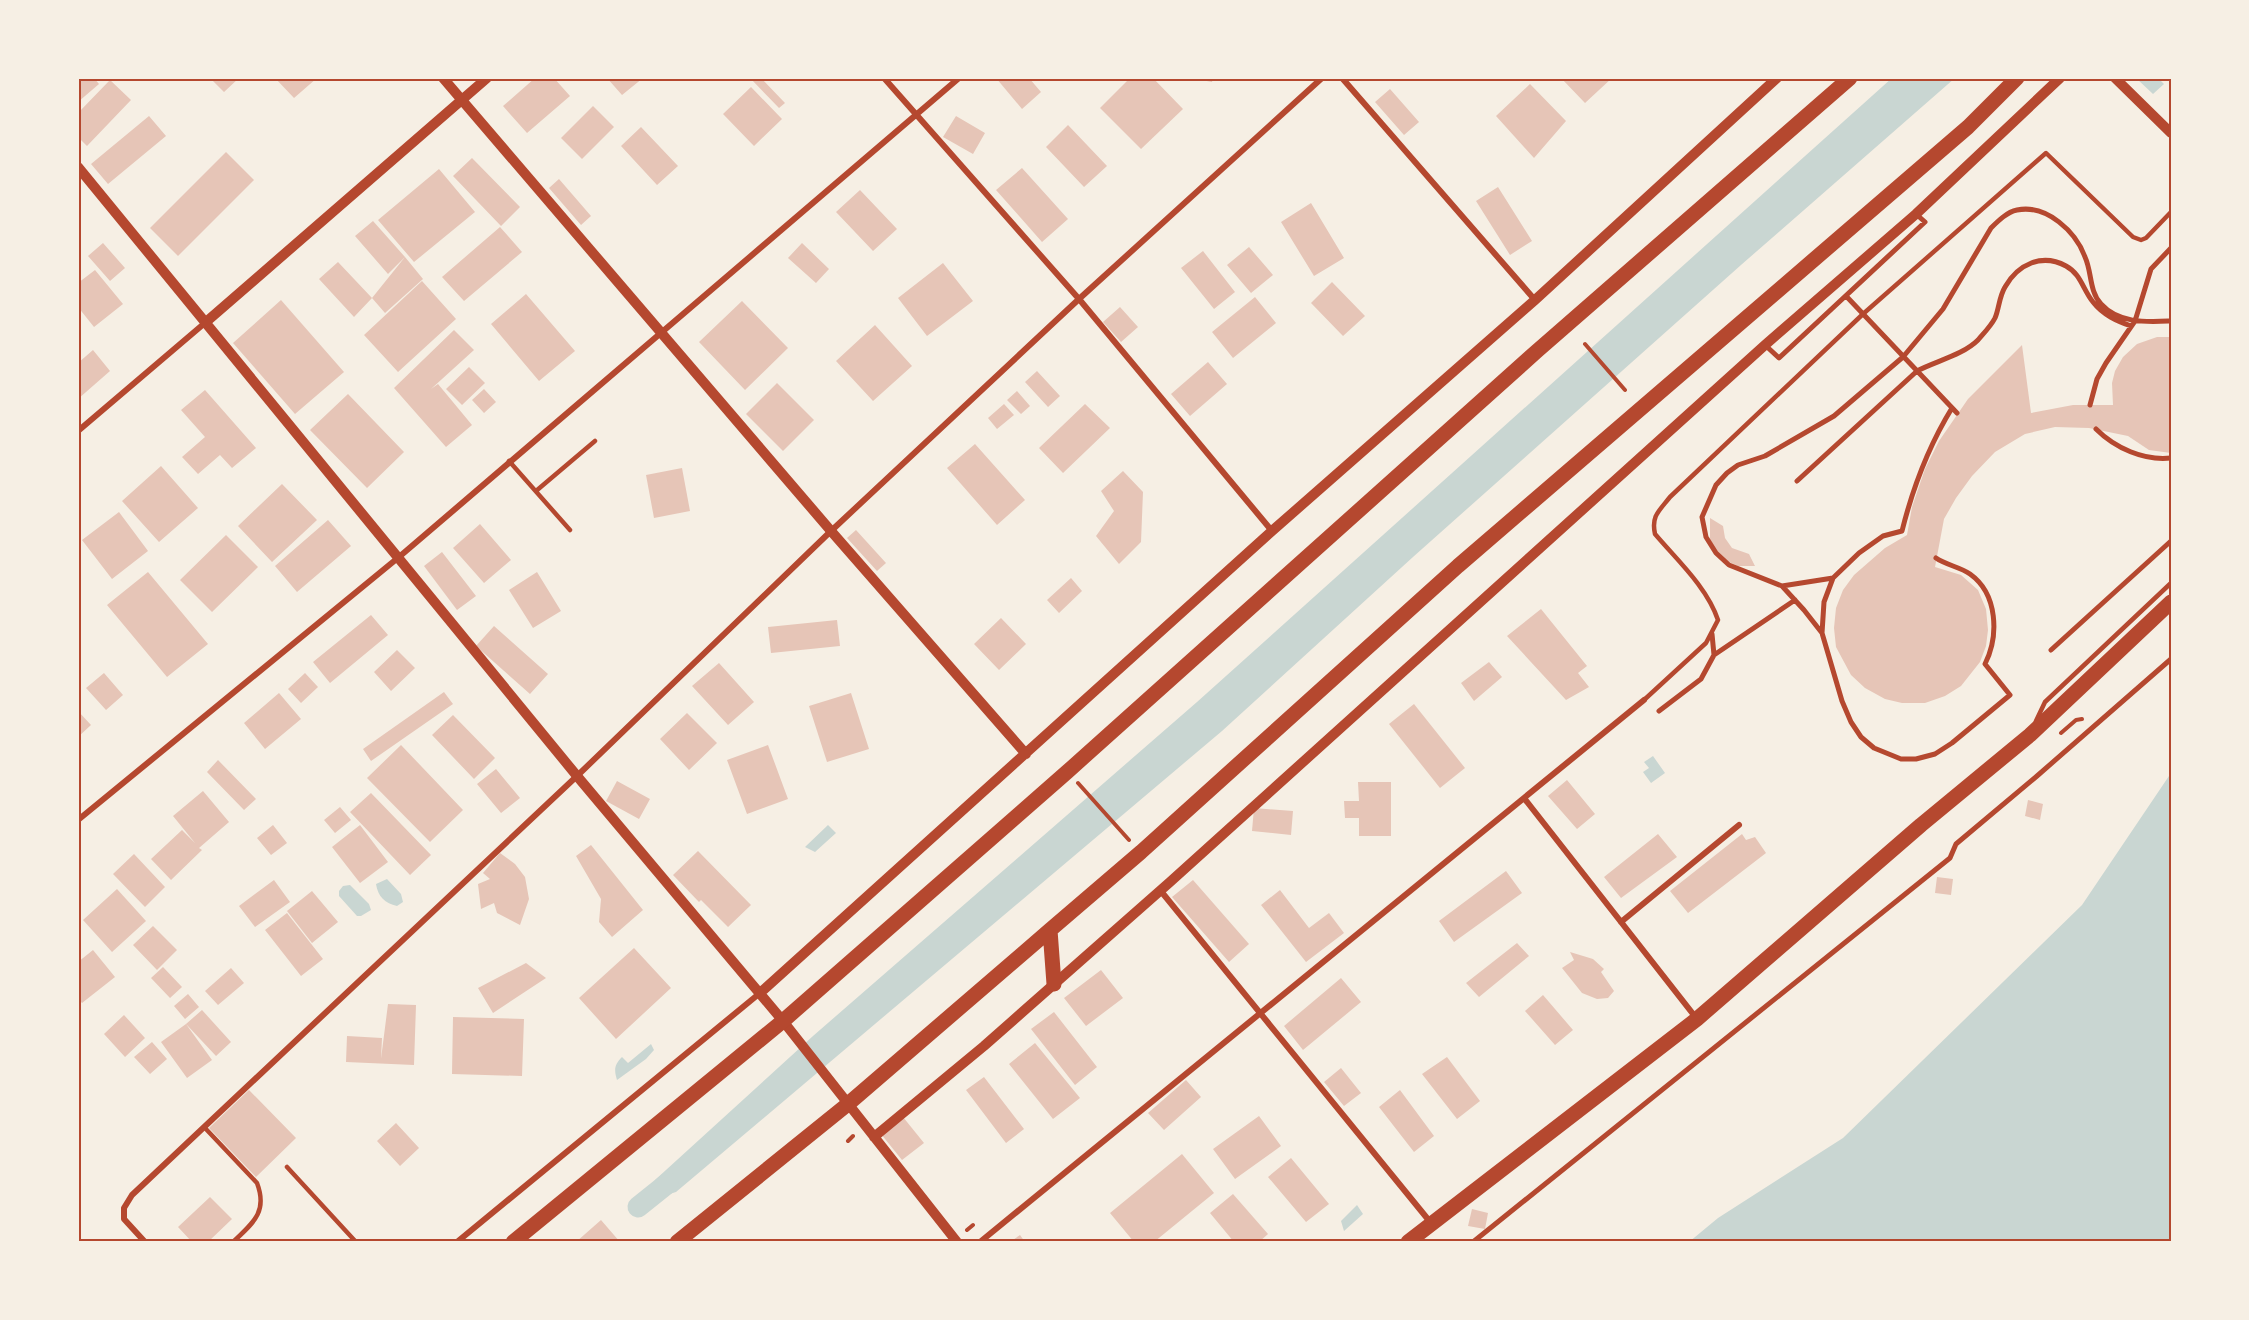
<svg xmlns="http://www.w3.org/2000/svg" width="2249" height="1320" font-family="'Fira Sans',sans-serif">
<style>
.water{fill:#c9d6d2}
.lines{fill:none;stroke-linecap:round;stroke-linejoin:round}
.canal{stroke:#c9d6d2;stroke-width:21}
.building{fill:#e6c5b7}
.path{stroke:#b5482f;stroke-width:4}
.service{stroke:#b5482f;stroke-width:4.5}
.pedestrian{stroke:#b5482f;stroke-width:5}
.minor{stroke:#b5482f;stroke-width:6}
.tertiary{stroke:#b5482f;stroke-width:10}
.primary{stroke:#b5482f;stroke-width:15}
.neatline{fill:none;stroke:#b5482f;stroke-width:2}
</style>
<rect width="100%" height="100%" fill="#f6efe4"/>
<!-- water -->
<path class="water" d="M1892 78H1955L1741 265 1413 557 1222 731 676 1192 646 1201 655 1180 813 1036 1197 702Z
M2136 78H2158L2164 84 2153 94Z
M1653 756 1665 773 1651 783 1643 772 1649 768 1644 762Z
M2171 773V1242H1689L1718 1218 1843 1138 2082 905Z
M828 825 836 833 815 852 805 847Z
M387 879 401 894 403 902 397 906C385 903 378 897 376 884Z
M350 885 369 904 371 910 361 916H357L339 896V891L343 886Z
M651 1044 654 1050 646 1059 617 1080C614 1070 614 1065 622 1057L628 1063Z
M1357 1205 1363 1214 1344 1231 1341 1221Z"/>
<g class="lines">
<!-- canal -->
<path class="canal" d="M638 1207 668 1183"/>
</g>
<!-- building -->
<path class="building" d="M78 78H94L99 84 78 102Z
M210 78H239L224 92Z
M275 78H317L294 98Z
M535 78H554L570 96 527 133 503 106Z
M607 78H643L622 95Z
M750 78H761L785 103 779 108Z
M996 78H1029L1041 92 1022 109Z
M1130 78H1153L1183 109 1141 149 1100 108Z
M1190 78H1213L1212 82Z
M1561 78H1612L1585 103Z
M110 80 131 100 87 146 78 137V113Z
M1530 84 1566 121 1534 158 1496 116Z
M751 87 782 119 754 146 723 114Z
M1390 89 1419 122 1404 135 1375 102Z
M593 106 614 127 582 159 561 138Z
M149 116 166 136 108 184 91 164Z
M956 116 985 133 973 154 943 137Z
M1068 125 1107 166 1084 187 1046 147Z
M641 127 678 166 657 185 621 146Z
M226 152 254 180 178 256 150 228Z
M472 158 520 207 501 226 453 176Z
M1022 168 1068 219 1042 242 996 190Z
M439 169 475 212 414 262 378 220Z
M559 179 591 216 581 225 549 188Z
M1498 187 1532 241 1510 255 1476 201Z
M860 190 897 229 873 251 836 212Z
M1311 203 1344 258 1314 276 1281 222Z
M373 221 405 257 423 279 385 313 372 298 405 257 388 274 355 236Z
M500 227 522 252 464 301 442 277Z
M103 243 125 268 110 281 88 256Z
M802 243 829 269 816 283 788 258Z
M1249 247 1273 275 1251 293 1227 265Z
M1203 251 1235 292 1214 309 1181 268Z
M338 262 372 298 354 317 319 279Z
M943 263 973 301 927 336 898 298Z
M95 270 123 304 94 327 78 307V283Z
M422 281 456 319 398 372 364 335Z
M1332 282 1365 316 1343 336 1311 303Z
M526 294 575 351 539 381 491 324Z
M1255 297 1276 323 1233 358 1212 332Z
M281 300 344 372 295 414 233 343Z
M742 301 788 348 745 390 699 342Z
M1120 307 1138 327 1121 342 1103 322Z
M875 325 912 366 873 401 836 361Z
M454 330 474 350 431 389 438 384 472 425 446 447 394 388Z
M2157 337H2171V453L2149 450 2128 436 2089 428 2055 427 2025 434 1995 452 1972 476 1956 498 1944 519 1935 567 1961 575 1978 590 1986 609 1988 630 1986 646 1980 662 1961 686 1945 696 1925 703H1902L1885 699 1865 688 1851 675 1836 647 1834 628 1836 608 1843 590 1854 575 1885 548 1907 535 1912 507 1925 469 1939 441 1968 399 2022 345 2031 413 2073 405H2113L2112 383 2115 371 2123 357 2137 344Z
M93 350 110 371 78 399V363Z
M1208 362 1227 384 1190 416 1171 394Z
M469 367 485 383 462 405 446 389Z
M1037 371 1060 396 1048 407 1025 382Z
M777 383 814 420 783 451 746 414Z
M484 389 496 402 484 413 472 400Z
M205 390 256 448 232 468 220 455 198 474 182 457 205 437 181 410Z
M1017 391 1030 406 1021 414 1007 400Z
M348 394 404 452 367 488 310 430Z
M1004 404 1014 415 997 429 988 418Z
M1085 404 1110 428 1063 473 1039 448Z
M975 444 1025 500 997 525 947 468Z
M161 466 198 508 159 542 122 501Z
M682 468 690 511 654 518 646 475Z
M1123 471 1143 492 1141 542 1119 564 1096 536 1114 511 1101 491Z
M282 484 317 520 272 562 238 526Z
M119 512 148 551 112 579 82 540Z
M1710 518 1723 526 1725 538 1732 548 1749 554 1755 566H1738L1729 562 1716 552 1710 539Z
M328 520 351 546 297 592 275 566Z
M480 524 511 560 484 583 453 548Z
M856 530 886 563 877 571 847 538Z
M226 535 258 567 212 612 180 580Z
M442 552 476 596 457 610 424 566Z
M148 572 208 644 167 677 107 605Z
M537 572 561 611 533 628 509 590Z
M1071 578 1082 591 1059 613 1047 600Z
M1541 609 1587 666 1578 673 1589 687 1566 700 1507 636Z
M371 615 388 635 330 683 313 662Z
M1001 618 1026 644 999 670 974 644Z
M837 620 840 646 771 653 768 627Z
M494 626 548 674 530 694 476 646Z
M397 650 415 668 391 691 374 672Z
M1489 662 1502 677 1474 701 1461 683Z
M719 663 754 702 728 725 692 686Z
M104 673 123 695 106 710 86 688Z
M305 673 318 687 301 703 288 689Z
M444 692 453 704 371 761 363 749Z
M279 693 301 719 265 749 244 723Z
M851 693 869 749 827 762 809 706Z
M1414 704 1465 768 1440 788 1389 724Z
M78 711 91 725 78 737Z
M687 713 717 743 689 770 660 739Z
M453 715 495 758 474 779 432 735Z
M401 745 463 810 430 842 367 778Z
M768 745 788 799 747 814 727 760Z
M218 760 256 799 244 810 207 772Z
M496 769 520 798 501 813 477 784Z
M1567 780 1595 814 1577 829 1548 796Z
M617 781 650 799 639 819 606 801Z
M1358 782H1391V836H1359V818H1345L1344 801H1359Z
M203 791 229 822 199 848 202 850 171 880 151 859 182 830 195 843 173 816Z
M371 793 431 855 410 875 350 812Z
M2028 800 2043 804 2040 820 2025 816Z
M340 807 351 820 335 833 324 820Z
M1254 808 1293 811 1291 835 1252 831Z
M273 825 287 843 271 855 257 838Z
M360 825 388 862 360 883 332 847Z
M1658 834 1677 857 1621 898 1604 877Z
M1742 834 1746 840 1755 837 1766 853 1688 913 1670 891Z
M591 845 643 910 612 937 599 922 601 899 576 856Z
M698 851 751 905 728 927 701 900 699 902 673 875Z
M500 853 515 864 525 877 529 899 520 925 497 913 494 903 481 909 478 884 490 879 483 873Z
M134 854 165 887 145 907 113 874Z
M1506 871 1522 893 1454 942 1439 921Z
M1937 877 1953 879 1951 895 1935 893Z
M274 880 290 902 255 927 239 906Z
M1193 880 1249 944 1229 962 1172 897Z
M117 889 146 921 112 952 83 920Z
M1280 890 1309 928 1329 913 1344 933 1306 962 1261 905Z
M312 891 338 922 312 943 287 911Z
M287 913 323 959 301 976 265 930Z
M153 926 177 950 157 970 133 945Z
M1517 943 1529 956 1479 997 1466 983Z
M634 948 671 988 616 1039 579 998Z
M93 950 115 977 82 1003 78 999V962Z
M1570 952 1593 959 1604 969 1601 972 1614 991 1608 998 1597 999 1582 993 1562 968 1574 960Z
M526 963 546 978 493 1013 478 988Z
M163 967 182 987 170 998 151 978Z
M231 968 244 983 218 1005 205 991Z
M1101 970 1123 998 1086 1026 1064 998Z
M1341 978 1361 1002 1303 1050 1284 1026Z
M188 994 199 1007 185 1019 174 1006Z
M1543 995 1573 1030 1555 1045 1525 1011Z
M388 1004 416 1005 414 1065 346 1062 347 1036 382 1038 381 1059Z
M202 1010 231 1042 216 1056 186 1024 212 1060 187 1078 161 1042 186 1024Z
M1054 1012 1097 1067 1075 1085 1031 1029Z
M124 1015 145 1038 125 1057 104 1034Z
M453 1017 524 1019 522 1076 452 1074Z
M152 1042 167 1059 150 1074 134 1057Z
M1035 1043 1080 1098 1053 1119 1009 1064Z
M1447 1057 1480 1101 1457 1119 1422 1074Z
M1341 1068 1361 1093 1344 1106 1324 1082Z
M984 1077 1024 1129 1006 1143 966 1090Z
M1186 1080 1201 1097 1164 1130 1148 1113Z
M249 1090 296 1138 256 1177 209 1128Z
M1400 1090 1434 1136 1414 1152 1379 1107Z
M1259 1116 1281 1146 1235 1179 1213 1149Z
M903 1117 924 1143 902 1160 881 1134Z
M396 1123 419 1148 400 1166 377 1141Z
M1182 1154 1214 1193 1154 1242H1134L1110 1213Z
M1291 1158 1329 1204 1306 1222 1268 1177Z
M1233 1194 1268 1234 1259 1242H1234L1210 1213Z
M210 1197 232 1219 208 1242H192L178 1227Z
M1472 1209 1488 1213 1485 1229 1468 1226Z
M601 1220 620 1242H576Z
M1020 1235 1025 1242H1010Z"/>
<g class="lines">
<!-- path -->
<path class="path" d="M1585 344 1625 390
M2061 733 2076 720 2082 719
M1078 783 1129 840
M848 1141 853 1136
M967 1230 973 1225"/>
<!-- service -->
<path class="service" d="M509 461 570 530
M536 491 595 441
M1644 700 1706 643 1718 620C1707 587 1677 560 1655 534 1651 516 1659 511 1670 497L1863 314 2046 153 2133 237 2141 240 2146 238 2171 212
M2036 721 2045 702 2171 583
M205 1128 257 1183C268 1212 253 1223 233 1242
M287 1167 356 1242"/>
<!-- pedestrian -->
<path class="pedestrian" d="M1847 297 1957 413
M1765 345 1779 358 1925 222 1916 214
M2090 405 2097 379 2106 363 2135 321 2151 269 2171 248
M2096 429C2115 448 2144 461 2171 458
M1797 481 1917 371C1936 361 1963 355 1978 340 1983 334 1991 326 1995 318 1999 309 1999 297 2005 287 2018 264 2042 253 2066 266 2081 274 2083 290 2093 302 2103 315 2117 321 2131 326
M1936 558C1946 565 1960 567 1970 574 1998 594 1999 636 1985 664L2010 695 1952 743 1935 754 1916 759H1901L1874 748 1861 737 1851 722 1842 701 1822 633 1804 610 1782 586 1729 565 1716 553 1706 537 1702 517 1716 485 1727 473 1738 465 1765 456 1834 416 1903 357 1943 309 1991 228C1998 221 2007 212 2017 210 2047 204 2076 232 2085 257 2092 272 2089 291 2101 304 2119 324 2147 322 2171 321
M1782 586 1833 578
M1822 633 1824 602 1833 578 1859 553 1883 536 1902 531C1913 487 1928 447 1952 408
M2051 650 2171 541
M1714 655 1795 600
M1659 711 1701 679 1714 655 1712 634
M1473 1242 1950 858 1956 844 2037 776 2171 659"/>
<!-- minor -->
<path class="minor" d="M884 78 1079 299 1272 531
M1342 78 1535 300
M78 431 206 322
M1524 798 1697 1019
M78 820 399 557 959 78
M1160 890 1431 1223
M1621 922 1739 825
M145 1242 124 1219V1208L132 1195 577 776 831 531 1079 299 1322 78
M457 1242 760 993
M980 1242 1644 700"/>
<!-- tertiary -->
<path class="tertiary" d="M443 78 831 531 1026 754
M2115 78 2171 133
M78 167 577 776 783 1021 957 1242
M206 322 487 78
M760 993 1272 531 1535 300 1777 78
M874 1137 984 1046 1170 882 1765 345 1916 214 2060 78"/>
<!-- primary -->
<path class="primary" d="M1050 930 1054 984
M513 1242 783 1021 1067 772 1537 351 1850 78
M677 1242 848 1104 1050 930 1141 852 1458 566 1968 127 2017 78
M1408 1242 1697 1019 1921 825 2030 735 2171 602"/>
</g>
<!-- border -->
<rect width="2249" height="1320" fill="none" stroke="#f6efe4" stroke-width="159"/>
<rect x="80" y="80" width="2090" height="1160" class="neatline"/>
</svg>
